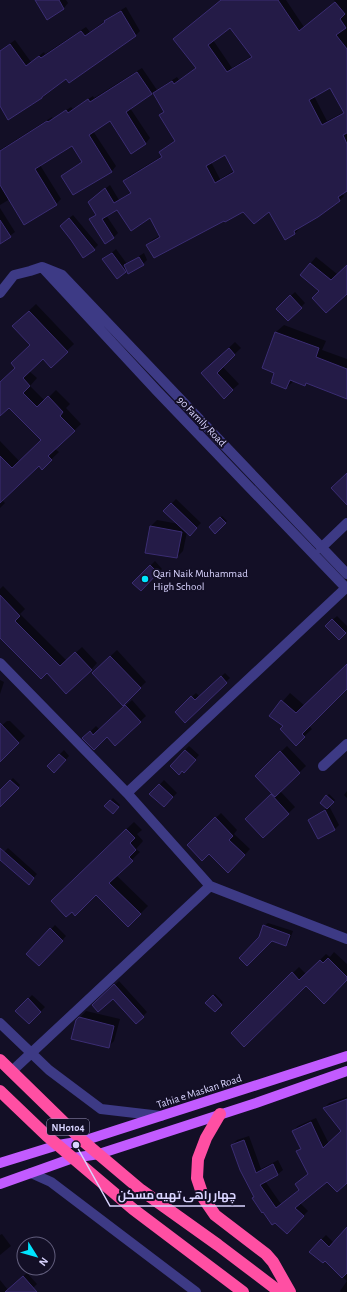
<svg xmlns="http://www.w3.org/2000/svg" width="347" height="1292" font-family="'Alegreya Sans',Cairo,sans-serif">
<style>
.shadow{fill:#0007;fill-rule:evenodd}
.building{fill:#241b47;stroke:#3b2d73;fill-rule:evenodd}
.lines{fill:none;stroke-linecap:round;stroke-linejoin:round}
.minor{stroke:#3d3a85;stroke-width:10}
.major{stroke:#c25bff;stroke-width:10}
.highway{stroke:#ff4fa3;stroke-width:12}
.poi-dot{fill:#00e5ff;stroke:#130f26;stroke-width:1.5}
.labels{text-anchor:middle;stroke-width:4;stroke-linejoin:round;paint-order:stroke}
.shield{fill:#130f26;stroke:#9e99be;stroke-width:1}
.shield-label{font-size:10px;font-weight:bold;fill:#d9d4ff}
.street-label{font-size:11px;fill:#d9d4ff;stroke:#130f26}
.poi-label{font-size:11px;fill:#d9d4ff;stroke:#130f26;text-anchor:start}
.leader{fill:none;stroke:#d9d4ff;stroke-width:1.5}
.callout-dot{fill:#d9d4ff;stroke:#130f26;stroke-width:1.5}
.callout-label{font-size:12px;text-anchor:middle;font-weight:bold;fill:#d9d4ff;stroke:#130f26;stroke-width:4;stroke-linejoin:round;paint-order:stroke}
</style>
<rect width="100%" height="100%" fill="#130f26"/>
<!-- shadow -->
<path class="shadow" d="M36 0H66L68 3 64 8 47 18Z
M222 0H286L304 27 335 2 334 0H347V190L342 193 344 196 339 201 298 227 299 229 295 233 269 210 244 211 225 219 148 245 152 240 161 235 151 217 117 208 106 215 118 233 113 238 90 219 96 214 94 198 110 185 119 200 131 192 125 181 129 176 162 156 160 152 176 140 160 115 165 111 153 92 130 108 150 138 146 143 131 152 110 120 93 131 116 166 112 171 74 194 62 176 83 161 73 145 40 165 61 199 56 204 10 199 0 205V150L52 117 53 119 71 107 73 109 93 96 94 98 142 68 157 90 177 77 179 80 196 68ZM230 26 252 56 232 68 213 40ZM331 87 344 112 327 121 314 96ZM226 154 235 170 220 179 211 162Z
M126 7 140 31 136 35 69 82 67 78 42 98 0 104V51L15 40 31 62 44 52 45 54 86 27 90 32 110 17Z
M0 208 15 232 0 243Z
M73 215 98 245 94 249 65 222Z
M116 249 127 264 144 253 147 260 143 264 127 270 125 272 104 260Z
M316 257 337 274 347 266V292L320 290 301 275Z
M295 292 305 303 288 320 277 309Z
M36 304 74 344 51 366 43 357 29 371 37 378 30 386 45 401 56 390 70 404 66 408 81 424 55 449 59 452 42 468 39 465 2 500 5 503 0 508V441L20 462 42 440 9 406 0 415V384L16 368 31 345 13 326Z
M284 325 326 341 322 350 347 359V397L307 383 305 385 294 381 286 388 276 373 263 368 276 332Z
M235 342 241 348 222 366 239 384 232 390 209 367Z
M176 499 201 523 190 534 187 532 183 551 177 557 151 526 157 520 179 524 165 511Z
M222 516 227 521 215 532 210 527Z
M155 561 162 569 141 590 133 583Z
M3 586 25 609 20 614 67 661 82 647 97 663 91 670 47 672 0 637V589Z
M337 616 347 626V631L339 639 326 626Z
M117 650 146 682 123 704 93 673Z
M347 665V688L309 726 312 729 296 744 284 726 270 716 290 693 305 706Z
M225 673 230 678 185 721 176 712 196 693 200 697Z
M0 680 4 682 0 694Z
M132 700 146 716 115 745 107 736 84 738 96 726 100 730Z
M7 721H10L25 736 0 760V727Z
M189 746 199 755 188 767 182 770 185 750Z
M287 746 306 766 280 791 295 807 263 837 246 819 273 793 256 776Z
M64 750 69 756 54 772 48 766Z
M13 778 20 785 3 802 0 803V791Z
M164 780 177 793 164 806 151 794Z
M347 791V798L344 795Z
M329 794 335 800 329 806 339 825 335 829 310 820 314 816 327 808 321 803Z
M113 798 120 805 113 813 106 806Z
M221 813 237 830 234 834 250 849 228 872 209 853 188 845Z
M134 822 142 830 137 834 143 841 136 849 140 852 116 875 148 906 128 926 96 894 72 910 60 893Z
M8 848 37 874 29 883 0 858V856Z
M268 923 293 931 289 942 286 945 264 926Z
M55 925 66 936 39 964 28 954Z
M334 952 347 964V979L306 985 232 1033 299 967 306 974 326 954 330 957Z
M119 981 147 1012 136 1023 113 997 94 1005Z
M215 994 223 1002 215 1011 206 1003Z
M32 995 45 1007 29 1023 17 1011Z
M86 1011 120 1019 114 1041 108 1047 77 1021Z
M347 1097V1182L327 1180 300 1203 308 1211 286 1233 255 1197 232 1145 237 1140 249 1136 261 1169 278 1160 283 1170 278 1174 265 1181 281 1204 300 1189 296 1184 309 1173 297 1152 301 1148 293 1131 298 1126 316 1118 329 1144 343 1131 324 1108 329 1103Z
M347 1229V1292H341L340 1291 347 1281 325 1260 321 1240 326 1235 334 1243Z
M2 1234 11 1246 0 1255V1235Z
M27 1273 37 1284 29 1292H0V1280L8 1290Z"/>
<!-- building -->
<path class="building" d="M35 0H59L64 9 47 20Z
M221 0H278L299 31 335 2 345 14 340 19 346 28 336 35 347 49V133L343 135 347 144V191L338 197 340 201 318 217 294 231 295 234 285 240 269 212 254 224 243 212 225 222 224 221 154 258 146 245 160 237 150 218 131 231 117 210 102 219 114 238 105 244 89 219 96 215 88 202 105 188 114 203 131 193 123 181 162 157 159 152 175 141 159 115 164 112 153 93 172 81 174 84 196 68 173 39ZM230 28 252 57 227 72 208 45ZM330 88 344 113 322 125 309 100ZM225 155 234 172 215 183 206 166Z
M121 11 136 36 69 83 66 79 42 97V98L8 120 0 106V51L10 44 26 66 39 56 41 58 81 31 85 36 105 22 104 21Z
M137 72 152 94 126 112 146 144 131 154 110 121 89 135 112 172 73 195 61 176 82 162 72 146 35 169 57 205 24 225 0 185V151L47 121 48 122 66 110 68 113 88 99 90 102Z
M69 218 95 250 83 258 71 240 60 226Z
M0 220 11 237 0 244Z
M112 253 126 272 117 279 102 259Z
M139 257 144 265 128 274 124 265Z
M310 263 331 280 347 265V294L326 313 312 298 319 291 300 275Z
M290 295 302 308 288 321 276 309Z
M29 311 68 352 51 368 43 359 23 378 30 386 23 393 37 407 48 396 63 412 60 416 75 431 48 456 52 460 42 470 39 466 0 503V456L12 468 41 440 9 408 0 416V382L15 368 11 363 30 345 12 326Z
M275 332 319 348 316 357 347 369V399L306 383 305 386 290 380 286 389 271 383 274 373 262 368Z
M229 348 235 355 217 373 233 390 224 399 201 373Z
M347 473V505L331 488Z
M171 503 197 528 190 536 163 511Z
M220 517 226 523 215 534 209 527Z
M150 526 182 532 177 558 145 553Z
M150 565 158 573 141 591 132 583Z
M0 595 20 616 15 621 60 666 75 652 92 670 66 694 47 673 41 679 0 638Z
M332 619 346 633 339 640 325 626Z
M110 656 141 688 123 706 92 673Z
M347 664V689L302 734 305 737 296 746 280 729 283 726 269 716 281 700 296 713Z
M221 676 227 683 185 723 175 712 191 696 195 700Z
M125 705 141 722 115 746 107 737 94 750 82 738 90 731 93 735Z
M0 723 19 743 0 762Z
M185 750 196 760 184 773 182 771 179 775 170 766Z
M280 751 300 773 275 797 255 776Z
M59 754 66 760 54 773 47 766Z
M10 780 19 788 0 807V790Z
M159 784 173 797 164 807 149 794Z
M271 794 289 814 263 838 245 819Z
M326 795 334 802 327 809 320 803Z
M110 800 119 807 113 814 104 806Z
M325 810 335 830 318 839 308 820Z
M215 817 233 836 229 840 245 855 228 873 209 854 202 861 187 845Z
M126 829 135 838 130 843 136 850 129 857 133 861 109 883 141 914 128 927 96 895 75 916 72 912 66 917 51 901Z
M0 848 34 878 29 885 0 860Z
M263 925 290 935 286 946 272 941 247 966 239 958 259 937Z
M50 928 63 941 39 966 26 954Z
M328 958 347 977V980L324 1004 306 986 244 1047 231 1033 292 972 299 980 320 960 323 963Z
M114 984 144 1017 136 1024 113 999 98 1012 92 1005Z
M213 995 222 1005 215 1012 205 1003Z
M28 998 41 1012 29 1024 15 1011Z
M79 1017 114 1026 109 1048 71 1039 76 1020Z
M347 1099V1183L337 1192 327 1182 295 1208 304 1216 287 1234 275 1223 272 1225 263 1212 262 1213 252 1198 254 1197 240 1170 231 1145 244 1140 256 1173 273 1164 278 1175 260 1185 276 1208 299 1190 295 1184 308 1174 296 1151 301 1149 292 1131 311 1122 323 1148 341 1131 323 1108Z
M347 1227V1273L342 1278 325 1261 323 1263 309 1252 321 1239 329 1247Z
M23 1276 37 1292H5Z"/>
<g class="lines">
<!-- minor -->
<path class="minor" d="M42 267 157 391 347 589
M0 293 14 275 30 271 42 267 62 275 347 574
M321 548 347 523
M0 663 127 793 210 886 347 939
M323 766 347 744
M127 793 347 587
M0 1023 49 1070 101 1109 161 1116
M12 1071 210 886
M31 1173 51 1182 196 1292"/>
<!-- major -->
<path class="major" d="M0 1163 58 1145 83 1141 347 1056
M0 1184 73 1158 99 1154 256 1103 347 1071"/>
<!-- highway -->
<path class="highway" d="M0 1060 83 1141 141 1190 218 1245 280 1292
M0 1091 47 1136 133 1209 243 1292
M220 1114 206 1138 198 1159 197 1178 204 1199 215 1215 266 1254 273 1262 290 1292"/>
</g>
<!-- markers -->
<circle class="poi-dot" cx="145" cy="579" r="4"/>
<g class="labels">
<!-- shield labels -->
<rect class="shield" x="47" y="1119" width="42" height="16" rx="3"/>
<g class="shield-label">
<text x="68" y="1131">NH0104</text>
</g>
<!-- street labels -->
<g class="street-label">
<text transform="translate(202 421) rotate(46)" y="4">90 Family Road</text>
<text transform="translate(199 1091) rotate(-18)" y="4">Tahia e Maskan Road</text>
</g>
<!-- poi labels -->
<g class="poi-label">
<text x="153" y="577">Qari Naik Muhammad<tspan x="153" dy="13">High School</tspan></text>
</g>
</g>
<!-- callouts -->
<path class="leader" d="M76 1145L110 1206H245"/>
<circle class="callout-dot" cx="76" cy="1145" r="4"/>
<g class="callout-label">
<text x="177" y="1199">چهار راهی تهیه مسکن</text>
</g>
<!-- north arrow -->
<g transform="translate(36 1256) rotate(127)"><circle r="19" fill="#130f26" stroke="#625e7d"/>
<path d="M0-3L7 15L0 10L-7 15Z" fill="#00e5ff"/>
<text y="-6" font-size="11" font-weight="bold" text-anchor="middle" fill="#d9d4ff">N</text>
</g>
</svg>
